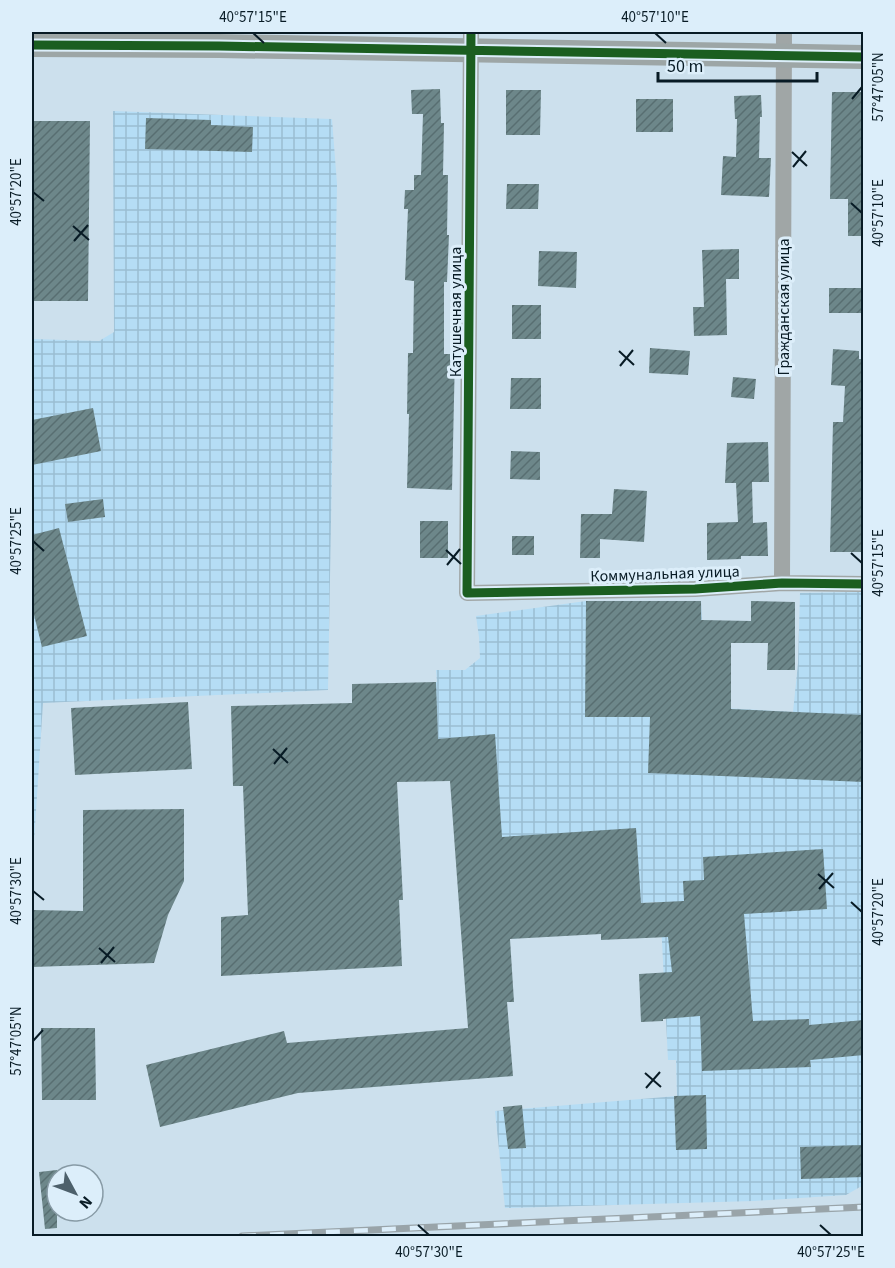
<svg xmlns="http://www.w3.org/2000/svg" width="895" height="1268" font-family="'Source Sans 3',sans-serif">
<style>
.industrial{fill:url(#industrial-grid)}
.building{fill:url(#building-hatch)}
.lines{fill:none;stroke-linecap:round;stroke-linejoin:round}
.street{stroke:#a0a6a6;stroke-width:16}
.secondary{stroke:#9da6a6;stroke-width:24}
.rail-casing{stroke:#99a4a9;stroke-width:7}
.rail{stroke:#dceefa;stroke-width:4.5;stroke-dasharray:14;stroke-linecap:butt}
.cycleway-casing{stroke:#dceefa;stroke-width:13}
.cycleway{stroke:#1b5e20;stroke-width:9}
.ticks{fill:none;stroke:#081b25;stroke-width:2}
.labels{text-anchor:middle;stroke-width:6;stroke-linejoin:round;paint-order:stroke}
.street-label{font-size:16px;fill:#081b25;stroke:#dceefa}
.neatline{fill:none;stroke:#081b25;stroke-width:2}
.ticks-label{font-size:15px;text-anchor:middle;fill:#081b25}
</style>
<defs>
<pattern id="industrial-grid" width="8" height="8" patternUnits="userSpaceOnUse" patternTransform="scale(1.5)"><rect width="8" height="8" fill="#b5ddf5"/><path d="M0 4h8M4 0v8" fill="none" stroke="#9abdd2"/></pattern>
<pattern id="building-hatch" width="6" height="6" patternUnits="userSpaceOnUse" patternTransform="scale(1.5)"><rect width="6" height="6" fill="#6d878a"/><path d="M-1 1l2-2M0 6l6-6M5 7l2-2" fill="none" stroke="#586e71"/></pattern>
</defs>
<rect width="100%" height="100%" fill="#cce0ed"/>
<!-- industrial -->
<path class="industrial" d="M113 111 332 119 337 184 328 690 43 703 34 842H32V339L99 341 114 332Z
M863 592V1187H860L846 1195 754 1201 505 1208 495 1111 677 1096 676 1060H668L660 902 620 904 514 939 489 739 431 742 430 683 437 682 436 670H465L480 658 479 637 476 616 586 601H701L706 693 704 707 793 712 798 663 800 593Z"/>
<!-- building -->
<path class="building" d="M440 89 441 123H444L443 175H448L447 235H449L447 282H444V354H455L452 490 407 488 409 414H407L408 353H413L414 281 405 280 408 209H404L405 190H414V175H421L423 114H412L411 90Z
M506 90H541L540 135H506Z
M832 92H864V236H848V199H830Z
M761 95 762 117H760L759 158H771L769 197 721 195 723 156 736 157 737 119H735L734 96Z
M636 99H673V132H636Z
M146 118 211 120V125L253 127 252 152 145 149Z
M32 121H90L88 301H32Z
M507 184H539L538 209H506Z
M739 249V279H726L727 335 694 336 693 307H704L702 250Z
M539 251 577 252 576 288 538 286Z
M829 288H864V313H829Z
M512 305H541V339H512Z
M650 348 690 351 688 375 649 373Z
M833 349 859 351V359H864V552H830L833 422H843L845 386 831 385Z
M733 377 756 379 754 399 731 397Z
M511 378H541V409H510Z
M93 408 101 451 32 465V420Z
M768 442 769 482H752L753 523 767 522 768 556H741V559L707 560V523L738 522 736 483H725L727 443Z
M511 451 540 452V480L510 479Z
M614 489 647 491 644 542 600 539V558H580L581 514H612Z
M103 499 105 517 68 522 65 504Z
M420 521H448V558H420Z
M59 528 87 636 42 647 32 607V535Z
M512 536H534V555H512Z
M586 601H701V620L751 621V601L795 602V670H767L768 643H731V709L864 715V782L648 773 650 717H585Z
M436 682 438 739 495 734 502 837 636 828 641 903 684 901 683 881 704 880 703 857 823 849 827 909 744 914 753 1021 809 1019V1025L864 1020V1055L810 1060 811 1067 702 1071 700 1016 663 1019V1021L641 1022 639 974 672 972 668 937 601 940V934L510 939 514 1002H507L513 1076 298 1093 160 1127 146 1065 284 1031 287 1043 468 1028 450 781 397 782 403 900H399L402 966 221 976V917L248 915 243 786H233L231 706 352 703V684Z
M188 702 192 769 75 775 71 708Z
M184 809V881L168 915 154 963 32 967V910L83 911V810Z
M41 1028H95L96 1100H42Z
M706 1095 707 1149 676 1150 674 1096Z
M522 1105 526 1148 508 1149 503 1107Z
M864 1145V1177L801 1179 800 1147Z
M57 1170V1228L45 1229 39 1172Z"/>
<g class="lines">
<!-- street -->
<path class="street" d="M471 32 467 593 695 589 782 583 864 584
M782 583 784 32"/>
<!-- secondary -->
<path class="secondary" d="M32 45 219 46 864 57"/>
<defs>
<path id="rail" d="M242 1236 864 1207"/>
</defs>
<!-- rail casing -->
<use href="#rail" class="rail-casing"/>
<!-- rail -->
<use href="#rail" class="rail"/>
<defs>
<path id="cycleway" d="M471 32 467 593 695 589 782 583 864 584
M32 45 219 46 864 57"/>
</defs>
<!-- cycleway casing -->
<use href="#cycleway" class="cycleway-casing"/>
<!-- cycleway -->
<use href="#cycleway" class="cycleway"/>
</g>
<!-- ticks -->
<path class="ticks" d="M253 33 264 43M655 33 666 43M852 99 862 87M792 152 807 166M793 167 806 151M33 192 44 201M851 203 862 213M73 226 89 240M74 241 88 225M619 351 634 365M620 366 633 350M33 541 44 551M446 550 461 564M851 553 862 563M447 565 460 549M273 749 288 763M274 764 287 748M818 874 834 888M819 889 833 873M33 891 44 900M851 902 862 912M99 948 115 962M101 963 114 947M33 1041 43 1030M645 1073 661 1087M646 1088 660 1072M418 1225 429 1235M820 1225 831 1235"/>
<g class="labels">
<!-- street labels -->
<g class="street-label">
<text transform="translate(783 307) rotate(-90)" y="6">Гражданская улица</text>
<text transform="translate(455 312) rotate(-90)" y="6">Катушечная улица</text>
<text transform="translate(665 573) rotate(-2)" y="6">Коммунальная улица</text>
</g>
</g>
<!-- border -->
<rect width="895" height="1268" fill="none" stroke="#dceefa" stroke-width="66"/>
<!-- north arrow -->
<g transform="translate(75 1193) rotate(131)"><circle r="28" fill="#dceefa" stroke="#879aa5" stroke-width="1.5"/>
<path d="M0-4.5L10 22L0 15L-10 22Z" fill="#4d606b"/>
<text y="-9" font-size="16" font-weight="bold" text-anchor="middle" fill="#081b25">N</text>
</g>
<!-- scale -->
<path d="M658 72v9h159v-9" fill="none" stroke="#081b25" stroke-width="3"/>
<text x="667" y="72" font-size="18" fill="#081b25" stroke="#dceefa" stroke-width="4.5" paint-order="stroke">50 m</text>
<rect x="33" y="33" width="829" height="1202" class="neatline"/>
<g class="ticks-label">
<text x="253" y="22">40°57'15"E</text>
<text x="655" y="22">40°57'10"E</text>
<text transform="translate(878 87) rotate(-90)" y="5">57°47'05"N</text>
<text transform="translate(16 192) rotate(-90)" y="5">40°57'20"E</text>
<text transform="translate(878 213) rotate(-90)" y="5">40°57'10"E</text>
<text transform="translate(16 541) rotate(-90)" y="5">40°57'25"E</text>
<text transform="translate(878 563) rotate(-90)" y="5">40°57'15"E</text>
<text transform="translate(16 891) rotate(-90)" y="5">40°57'30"E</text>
<text transform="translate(878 912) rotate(-90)" y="5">40°57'20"E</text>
<text transform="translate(16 1041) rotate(-90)" y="5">57°47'05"N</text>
<text x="429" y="1257">40°57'30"E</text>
<text x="831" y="1257">40°57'25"E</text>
</g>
</svg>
